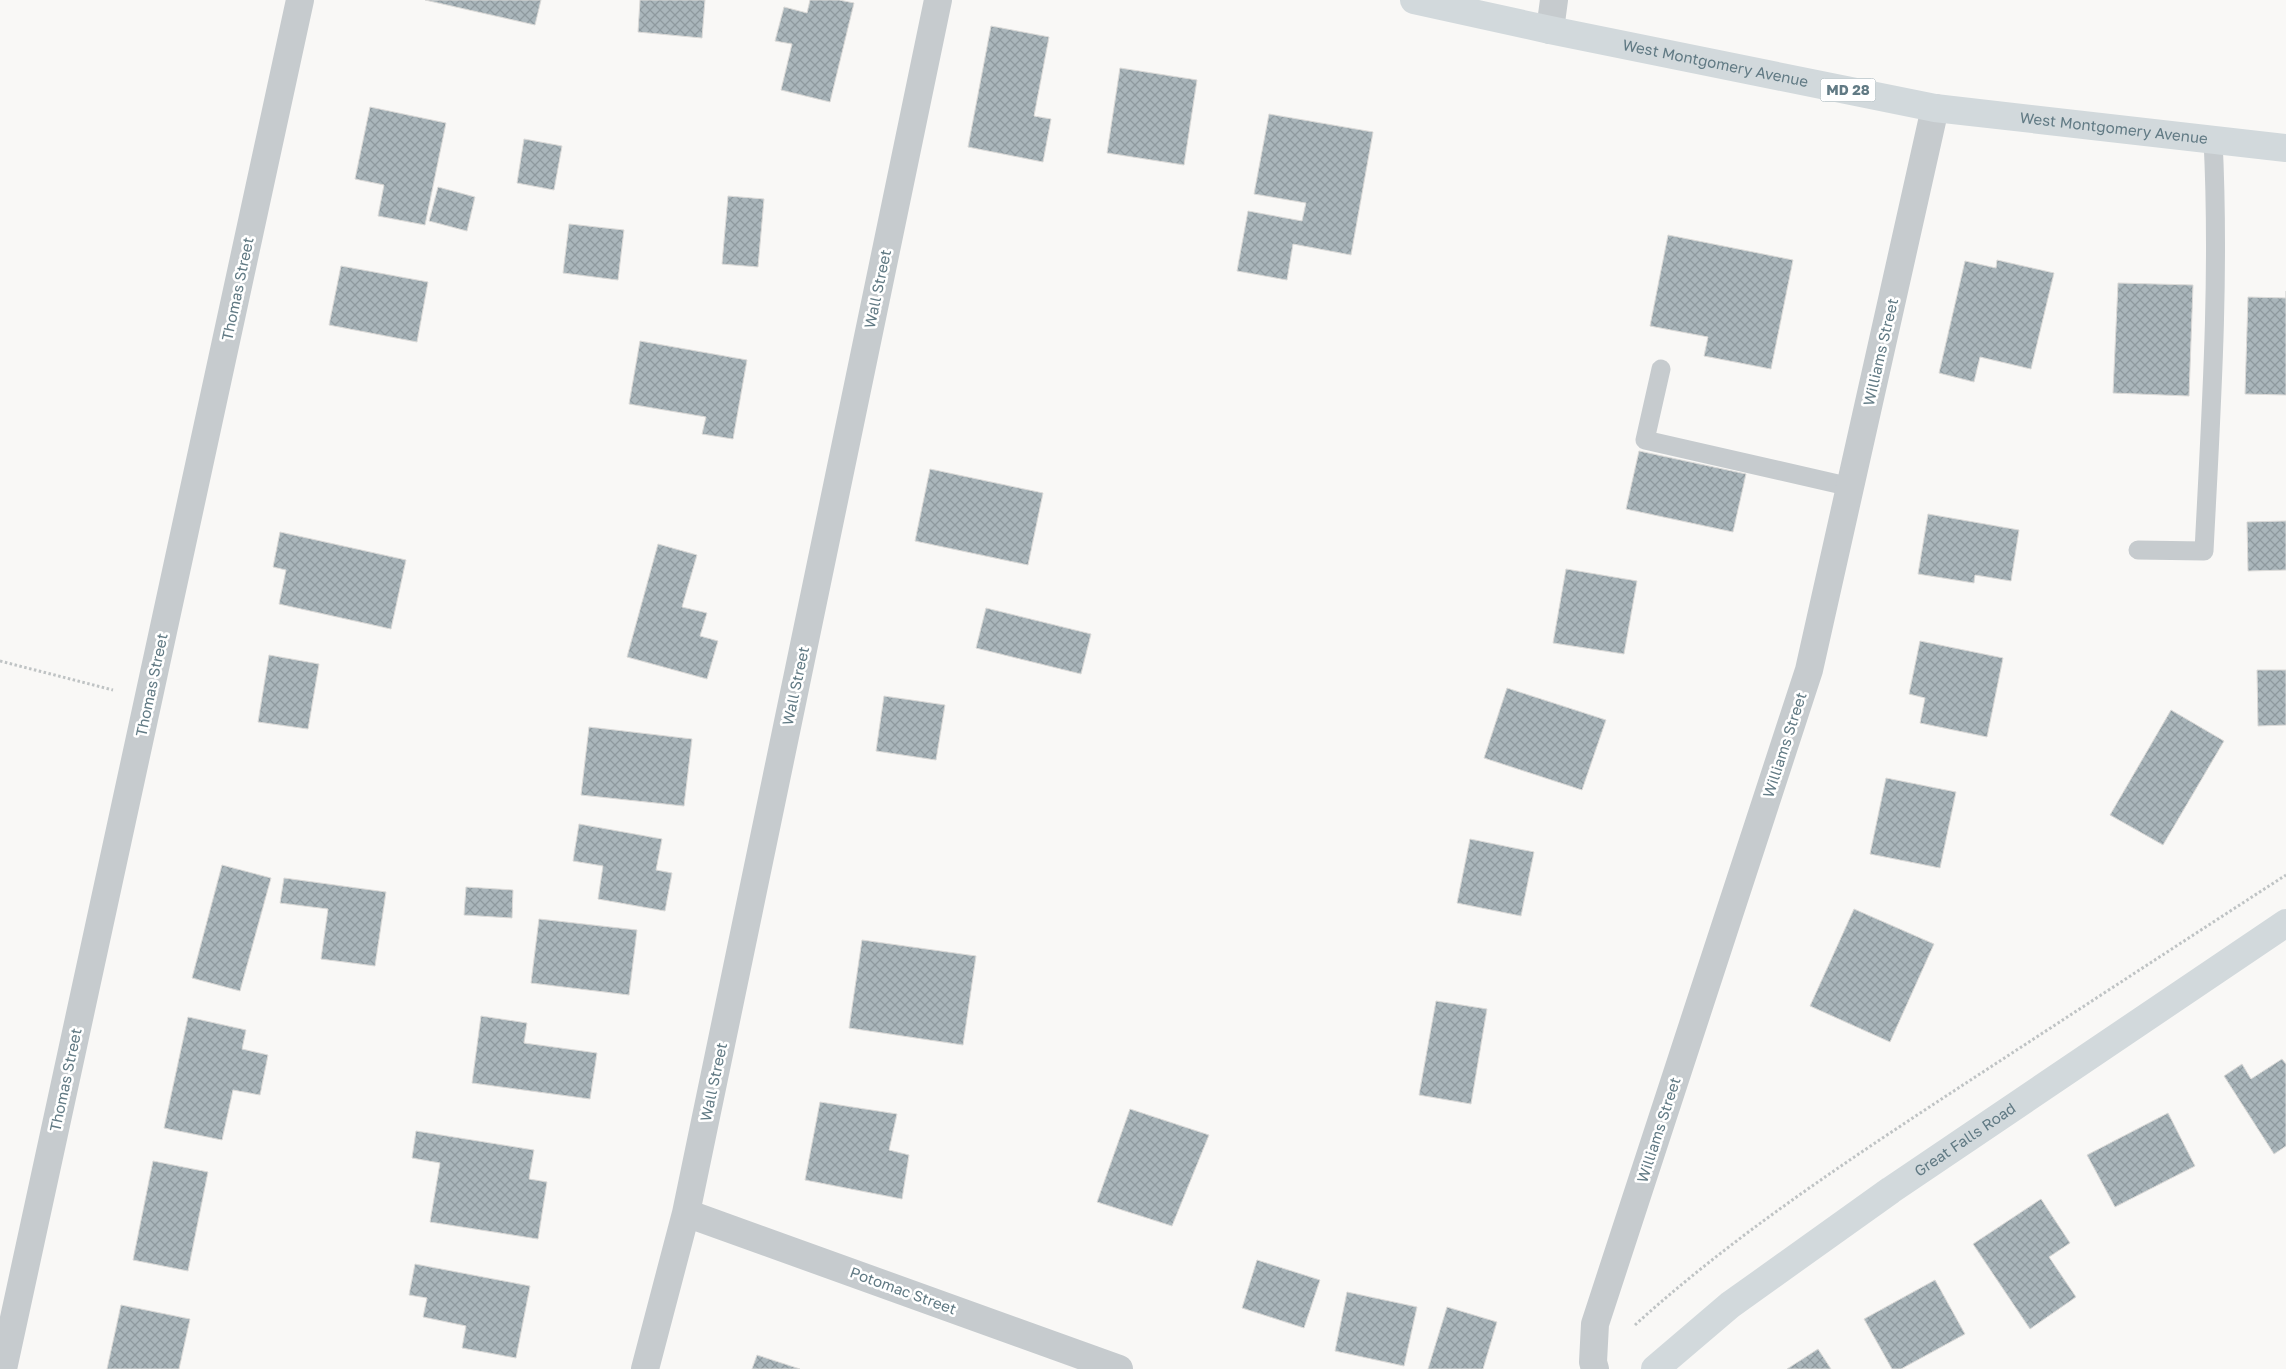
<svg xmlns="http://www.w3.org/2000/svg" width="2286" height="1369" font-family="'Golos Text',sans-serif">
<style>
.building{fill:url(#building-cross-hatch);stroke:#dbdad8}
.lines{fill:none;stroke-linecap:round;stroke-linejoin:round}
.path{stroke:#bfc3c4;stroke-width:3;stroke-dasharray:2.5 2.5;stroke-linecap:butt}
.lane{stroke:#c6cbce;stroke-width:19}
.street{stroke:#c6cbce;stroke-width:28}
.primary{stroke:#d2d9dc;stroke-width:28}
.labels{text-anchor:middle;stroke-width:5;stroke-linejoin:round;paint-order:stroke}
.shield{fill:#fff;stroke:#90a2a9;stroke-width:1}
.shield-label{font-size:14px;font-weight:bold;fill:#617a84}
.street-label{font-size:15px;fill:#617a84;stroke:#fff}
</style>
<defs>
<pattern id="building-cross-hatch" width="8" height="8" patternUnits="userSpaceOnUse" patternTransform="scale(1.25)"><rect width="8" height="8" fill="#aab6bb"/><path d="M0 0l8 8M0 8l8-8" fill="none" stroke="#8e999e"/></pattern>
</defs>
<rect width="100%" height="100%" fill="#f9f8f6"/>
<!-- building -->
<path class="building" d="M425 0H541L535 25Z
M640 0H705L702 38 638 32Z
M810 0H839L854 3 830 102 781 90 792 44 775 41 784 7 807 13Z
M991 26 1049 37 1034 116 1051 119 1043 162 968 147Z
M1120 68 1197 80 1184 165 1107 153Z
M370 107 446 123 425 225 378 216 384 185 355 179Z
M1269 114 1373 132 1351 255 1293 244 1287 280 1237 271 1248 211 1302 221 1306 203 1254 194Z
M524 139 562 146 554 190 517 183Z
M438 187 475 197 467 231 429 221Z
M728 196 764 199 758 267 722 264Z
M569 224 624 230 618 280 563 273Z
M1668 235 1793 260 1771 369 1704 356 1708 337 1650 326Z
M1997 260 2054 273 2031 369 1980 357 1974 382 1939 373 1965 261 1996 268Z
M341 266 428 282 417 342 329 325Z
M2118 283 2193 285 2189 396 2113 393Z
M2286 291V395L2245 394 2248 297 2286 298Z
M640 341 747 360 733 439 702 434 706 417 629 404Z
M1639 451 1746 474 1733 532 1626 509Z
M930 469 1043 493 1028 565 915 541Z
M1928 514 2019 530 2011 581 1975 575 1974 583 1918 574Z
M2286 521V570L2248 571 2247 522Z
M280 532 406 560 391 629 279 604 286 570 273 567Z
M658 544 697 555 682 607 707 613 700 636 718 641 707 679 627 657Z
M1566 569 1637 581 1624 654 1553 643Z
M986 608 1091 634 1081 674 976 648Z
M1920 641 2003 658 1987 737 1920 723 1925 698 1909 694Z
M269 655 319 664 308 729 258 722Z
M2257 670H2286V725L2258 726Z
M1507 688 1606 720 1582 790 1484 758Z
M884 696 945 705 936 760 876 751Z
M2171 710 2224 741 2163 845 2110 815Z
M589 727 692 739 684 806 581 795Z
M1886 778 1956 792 1940 868 1870 854Z
M579 824 662 839 656 870 672 873 665 911 598 899 603 866 573 861Z
M1470 839 1534 852 1521 916 1457 903Z
M222 865 271 878 240 991 192 978Z
M284 878 386 892 375 966 321 959 328 909 280 903Z
M466 887 513 890 512 918 464 915Z
M1854 909 1934 944 1890 1042 1810 1006Z
M539 919 637 930 629 995 531 983Z
M862 940 976 956 963 1045 849 1028Z
M1436 1001 1487 1009 1471 1104 1419 1095Z
M481 1016 527 1023 524 1043 597 1053 590 1099 472 1083Z
M188 1017 246 1030 242 1049 268 1055 260 1095 233 1090 222 1140 164 1128Z
M2282 1059 2286 1064V1146L2274 1154 2224 1076 2242 1064 2251 1079Z
M820 1102 897 1114 889 1150 909 1155 902 1199 805 1180Z
M1130 1109 1209 1135 1172 1226 1097 1202Z
M2168 1113 2195 1166 2115 1207 2087 1155Z
M416 1131 534 1150 529 1179 547 1182 538 1239 430 1222 440 1163 412 1158Z
M153 1161 208 1172 188 1271 133 1260Z
M2041 1199 2070 1243 2049 1257 2076 1297 2030 1329 1973 1244Z
M1257 1260 1320 1280 1304 1328 1242 1308Z
M415 1264 530 1286 516 1358 462 1348 466 1326 423 1317 427 1298 409 1295Z
M1935 1280 1965 1334 1901 1369H1892L1864 1319Z
M1347 1292 1417 1307 1404 1366 1335 1351Z
M121 1305 190 1319 179 1369H107Z
M1447 1307 1497 1322 1483 1369H1428Z
M1818 1349 1831 1369H1787Z
M757 1355 800 1369H752Z"/>
<g class="lines">
<!-- path -->
<path class="path" d="M0 661 113 690
M1635 1325C1735 1234 1853 1157 1966 1083 2072 1014 2179 944 2286 875"/>
<!-- lane -->
<path class="lane" d="M1661 369 1645 440 1851 487
M2138 550 2204 551C2211 414 2220 277 2213 140"/>
<!-- street -->
<path class="street" d="M1550 30 1554 0
M686 1213 1119 1369
M3 1369 300 0
M645 1369 686 1213 938 0
M1595 1369 1593 1362 1595 1324 1809 670 1935 108"/>
<!-- primary -->
<g class="primary">
<path id="s1" d="M1414 0 1550 30 1935 108 2286 148"/>
<path id="s2" d="M1655 1369 1730 1305 1891 1190 2286 923"/>
</g>
</g>
<g class="labels">
<!-- shield labels -->
<rect class="shield" x="1820.5" y="78.5" width="55" height="23" rx="4"/>
<g class="shield-label">
<text x="1848" y="95">MD 28</text>
</g>
<!-- street labels -->
<g class="street-label">
<text dy="5" stroke="none"><textPath href="#s1" startOffset="308">West Montgomery Avenue</textPath></text>
<text dy="5" stroke="none"><textPath href="#s1" startOffset="712">West Montgomery Avenue</textPath></text>
<text transform="translate(238 289) rotate(-78)" y="5">Thomas Street</text>
<text transform="translate(878 289) rotate(-78)" y="5">Wall Street</text>
<text transform="translate(1881 352) rotate(-77)" y="5">Williams Street</text>
<text transform="translate(152 685) rotate(-78)" y="5">Thomas Street</text>
<text transform="translate(796 686) rotate(-78)" y="5">Wall Street</text>
<text transform="translate(1785 745) rotate(-72)" y="5">Williams Street</text>
<text transform="translate(66 1080) rotate(-78)" y="5">Thomas Street</text>
<text transform="translate(714 1082) rotate(-78)" y="5">Wall Street</text>
<text transform="translate(1659 1130) rotate(-72)" y="5">Williams Street</text>
<text dy="5" stroke="none"><textPath href="#s2" startOffset="386">Great Falls Road</textPath></text>
<text transform="translate(903 1291) rotate(20)" y="5">Potomac Street</text>
</g>
</g>
</svg>
